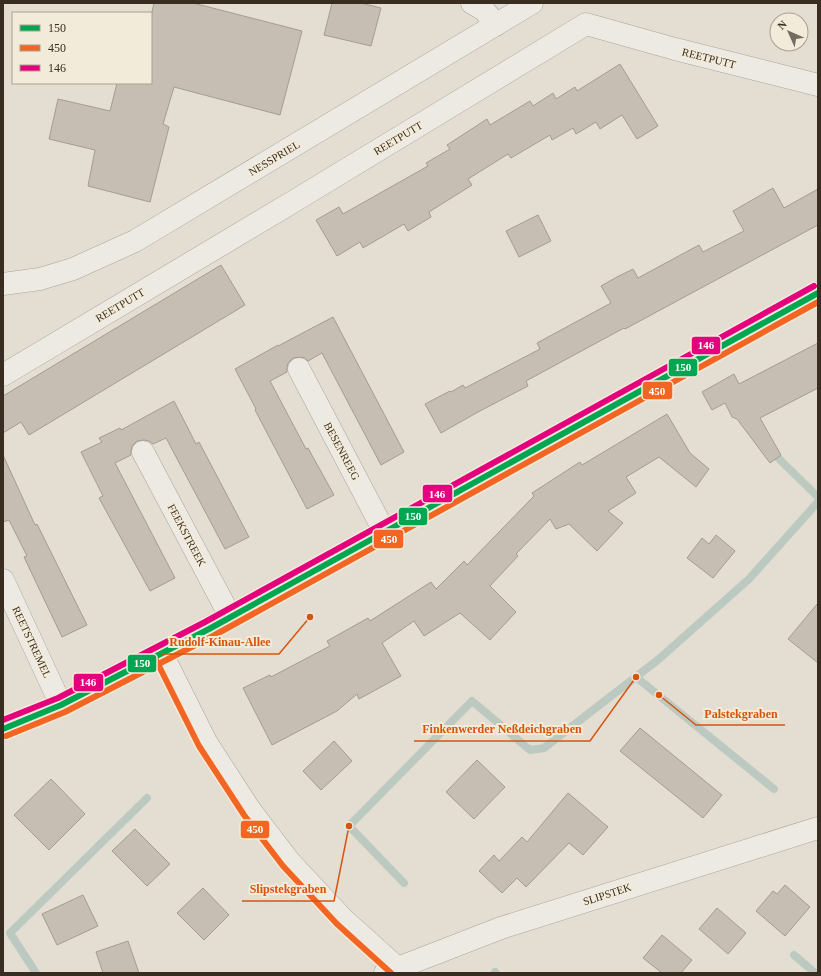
<svg xmlns="http://www.w3.org/2000/svg" width="821" height="976" font-family="Georgia,serif">
<style>
.lines{fill:none;stroke-linecap:round;stroke-linejoin:round}
.stream{stroke:#bcc9c1;stroke-width:8}
.building{fill:#c7beb3;stroke:#a49b91}
.minor-casing{stroke:#aaa39a;stroke-width:23}
.minor{stroke:#eceae3;stroke-width:22}
.bus-1-casing{stroke:#f3ebda;stroke-width:9}
.bus-2-casing{stroke:#f3ebda;stroke-width:9}
.bus-3-casing{stroke:#f3ebda;stroke-width:9}
.bus-1{stroke:#00a651;stroke-width:6}
.bus-2{stroke:#f26522;stroke-width:6}
.bus-3{stroke:#e5007d;stroke-width:6}
.labels{text-anchor:middle;stroke-width:4;stroke-linejoin:round;paint-order:stroke}
.street-label{font-size:11px;fill:#392d22;stroke:#f3ebda}
.leader{fill:none;stroke:#d6550e;stroke-width:1.5}
.callout-dot{fill:#d6550e;stroke:#f3ebda;stroke-width:1.5}
.callout-label{font-size:12px;text-anchor:middle;font-weight:bold;fill:#d6550e;stroke:#f3ebda;stroke-width:4;stroke-linejoin:round;paint-order:stroke}
.line-badge{stroke:#f3ebda;stroke-width:1.5}
.badge-label{font-size:11px;text-anchor:middle;font-weight:bold;fill:#fff}
</style>
<rect width="100%" height="100%" fill="#e4ded2"/>
<g class="lines">
<!-- stream -->
<path class="stream" d="M770 450 818 497
M636 677 774 789
M404 883 349 826 472 701 530 750 544 748 659 659 749 579 818 502
M794 955 815 973
M495 972 496 973
M36 973 10 933 147 798"/>
</g>
<!-- building -->
<path class="building" d="M154 3H193L302 31 280 115 174 87 163 124 169 127 150 202 88 186 95 150 49 139 58 99 110 111 117 83H151V16Z
M332 3H361L381 8 371 46 324 35Z
M620 64 658 126 637 139 622 115 600 129 596 122 576 134 573 128 552 140 550 135 511 158 508 154 468 179 472 185 429 212 431 217 408 231 404 224 363 248 360 242 337 256 316 220 339 207 343 214 428 166 426 163 450 149 447 145 487 119 490 125 530 101 533 106 553 93 556 99 575 87 577 91Z
M773 188 784 208 818 189V225L625 329 624 328 526 381 528 386 478 412 441 433 425 404 450 391 451 392 463 385 465 388 540 349 537 343 611 303 601 286 617 277 633 269 638 278 699 245 703 252 744 231 733 211Z
M538 215 551 241 519 257 506 231Z
M221 265 245 305 29 435 21 422 3 433V396Z
M333 317 404 452 381 465 322 353 308 361 305 358 300 357 293 358 288 363 287 368V372L270 381 306 449 308 448 334 495 307 509 255 410 256 409 235 369 278 345V346Z
M818 343V388L760 418 781 455 770 463 737 419 732 417 725 403 712 410 702 392 734 374 739 384Z
M174 401 196 444 199 442 249 537 225 549 166 438 153 444 149 441 144 440 137 441 132 446 131 451V455L115 463 175 578 150 591 99 498 103 496 81 452 102 442 99 438 120 428 121 430Z
M667 414 690 453 709 469 696 487 659 457 626 477 636 493 608 511 623 523 597 551 569 524 556 529 550 519 516 554 518 556 490 586 516 612 490 640 460 613 424 636 414 621 382 643 401 676 359 699 357 694 337 711 272 745 243 688 270 675 271 677 330 646 327 641 368 618 370 621 431 582 436 589 464 561 467 565 534 496 532 493 580 462 582 465Z
M3 455 35 525 37 524 87 625 62 637 24 557 27 556 9 520 3 522Z
M716 535 735 551 713 578 687 558 702 538 709 544Z
M818 603V663L788 639Z
M640 728 722 795 703 818 620 751Z
M334 741 352 761 321 790 303 771Z
M477 760 505 787 474 819 446 792Z
M51 779 85 814 49 850 14 815Z
M568 793 608 827 583 855 569 843 526 887 517 878 502 893 479 871 494 855 499 861 522 837 527 842Z
M135 829 170 864 147 886 112 851Z
M785 885 810 907 785 936 756 911 773 891 777 894Z
M203 888 229 915 204 940 177 913Z
M83 895 98 926 57 945 42 914Z
M717 908 746 933 728 954 699 929Z
M662 935 692 960 681 973H662L643 958Z
M128 941 139 973H103L96 952Z"/>
<g class="lines">
<defs>
<path id="minor" d="M472 3 484 10 496 25
M3 284 40 279 73 269 135 241 532 3
M299 369 385 533
M3 375 296 200 586 24 675 49 818 85
M143 452 231 618
M3 580 61 705
M162 654 206 742 250 810 289 861 343 919 403 973
M3 729 61 705 209 629 818 293
M385 973 501 928 818 828"/>
</defs>
<!-- minor casing -->
<use href="#minor" class="minor-casing"/>
<!-- minor -->
<use href="#minor" class="minor"/>
<defs>
<path id="bus-1" d="M3 729 61 705 209 629 818 293"/>
<path id="bus-2" d="M155 658 199 746 244 815 283 866 337 924 391 973
M6 736 65 712 213 636 818 302"/>
<path id="bus-3" d="M3 720 58 698 205 622 814 286"/>
</defs>
<!-- bus-1 casing -->
<use href="#bus-1" class="bus-1-casing"/>
<!-- bus-2 casing -->
<use href="#bus-2" class="bus-2-casing"/>
<!-- bus-3 casing -->
<use href="#bus-3" class="bus-3-casing"/>
<!-- bus-1 -->
<use href="#bus-1" class="bus-1"/>
<!-- bus-2 -->
<use href="#bus-2" class="bus-2"/>
<!-- bus-3 -->
<use href="#bus-3" class="bus-3"/>
</g>
<g class="labels">
<!-- street labels -->
<g class="street-label">
<text transform="translate(709 58) rotate(14)" y="4">REETPUTT</text>
<text transform="translate(398 138) rotate(-31)" y="4">REETPUTT</text>
<text transform="translate(274 158) rotate(-31)" y="4">NESSPRIEL</text>
<text transform="translate(120 305) rotate(-31)" y="4">REETPUTT</text>
<text transform="translate(342 451) rotate(62)" y="4">BESENREEG</text>
<text transform="translate(187 535) rotate(62)" y="4">FEEKSTREEK</text>
<text transform="translate(32 642) rotate(65)" y="4">REETSTREMEL</text>
<text transform="translate(607 894) rotate(-18)" y="4">SLIPSTEK</text>
</g>
</g>
<!-- callouts -->
<path class="leader" d="M310 617L279 654H161M659 695L696 725H785M636 677L590 741H414M349 826L334 901H242"/>
<g class="callout-dot">
<circle cx="310" cy="617" r="4"/>
<circle cx="659" cy="695" r="4"/>
<circle cx="636" cy="677" r="4"/>
<circle cx="349" cy="826" r="4"/>
</g>
<g class="callout-label">
<text x="220" y="646">Rudolf-Kinau-Allee</text>
<text x="741" y="718">Palstekgraben</text>
<text x="502" y="733">Finkenwerder Neßdeichgraben</text>
<text x="288" y="893">Slipstekgraben</text>
</g>
<g class="line-badge">
<rect x="691" y="336" width="30" height="19" rx="4" fill="#e5007d"/>
<rect x="668" y="358" width="30" height="19" rx="4" fill="#00a651"/>
<rect x="642" y="381" width="31" height="19" rx="4" fill="#f26522"/>
<rect x="422" y="484" width="31" height="19" rx="4" fill="#e5007d"/>
<rect x="398" y="507" width="30" height="19" rx="4" fill="#00a651"/>
<rect x="373" y="529" width="31" height="20" rx="4" fill="#f26522"/>
<rect x="127" y="654" width="30" height="19" rx="4" fill="#00a651"/>
<rect x="73" y="673" width="31" height="19" rx="4" fill="#e5007d"/>
<rect x="240" y="820" width="30" height="19" rx="4" fill="#f26522"/>
</g>
<g class="badge-label">
<text x="706" y="349">146</text>
<text x="683" y="371">150</text>
<text x="657" y="395">450</text>
<text x="437" y="498">146</text>
<text x="413" y="520">150</text>
<text x="389" y="543">450</text>
<text x="142" y="667">150</text>
<text x="88" y="686">146</text>
<text x="255" y="833">450</text>
</g>
<!-- border -->
<rect width="821" height="976" fill="none" stroke="#392d22" stroke-width="8"/>
<!-- legend -->
<rect x="12" y="12" width="140" height="72" fill="#f3ebda" stroke="#a99f90"/>
<rect x="20" y="25" width="20" height="6" fill="#00a651" stroke="#a99f90"/>
<text x="48" y="32" font-size="12" fill="#392d22">150</text>
<rect x="20" y="45" width="20" height="6" fill="#f26522" stroke="#a99f90"/>
<text x="48" y="52" font-size="12" fill="#392d22">450</text>
<rect x="20" y="65" width="20" height="6" fill="#e5007d" stroke="#a99f90"/>
<text x="48" y="72" font-size="12" fill="#392d22">146</text>
<!-- north arrow -->
<g transform="translate(789 32) rotate(315)"><circle r="19" fill="#f3ebda" stroke="#a99f90"/>
<path d="M0-3L7 15L0 10L-7 15Z" fill="#756b60"/>
<text y="-6" font-size="11" font-weight="bold" text-anchor="middle" fill="#392d22">N</text>
</g>
</svg>
